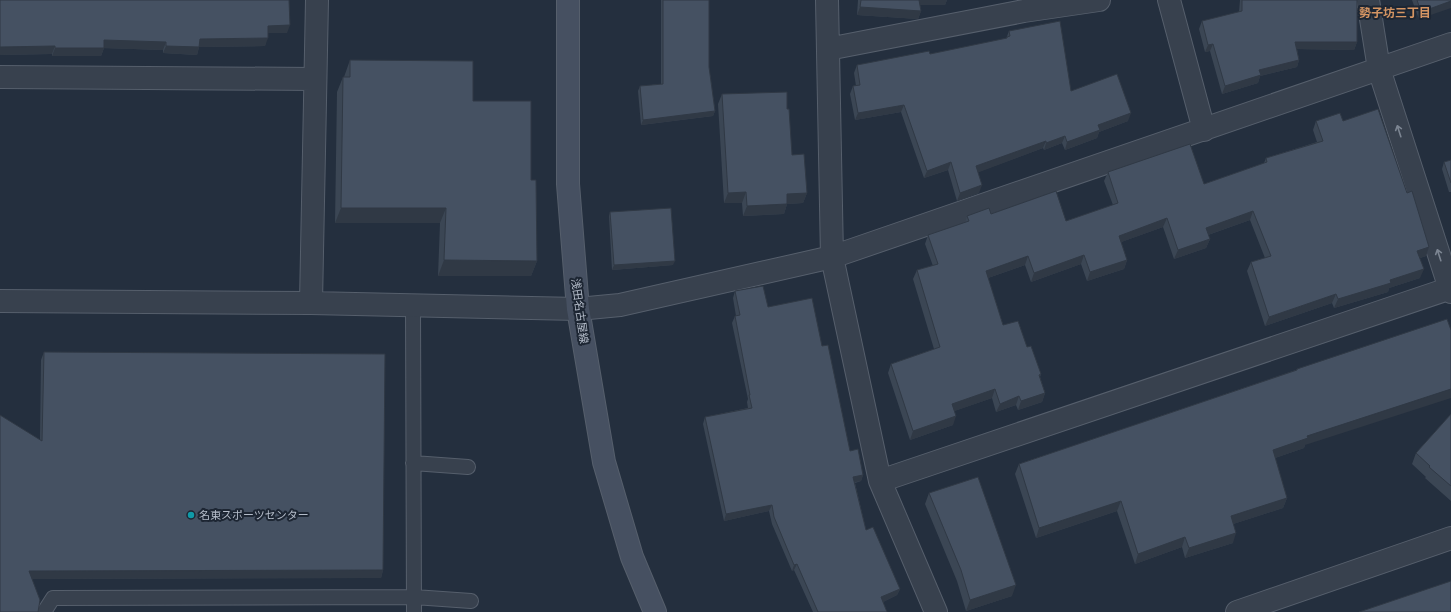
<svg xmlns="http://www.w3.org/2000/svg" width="1451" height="612" font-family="Signika,'Noto Sans JP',sans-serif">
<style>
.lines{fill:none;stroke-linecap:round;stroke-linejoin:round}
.service-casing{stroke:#565f6c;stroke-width:16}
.minor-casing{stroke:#565f6c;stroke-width:24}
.secondary-casing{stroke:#565f6c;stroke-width:24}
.service{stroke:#38414e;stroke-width:14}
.minor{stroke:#38414e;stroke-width:22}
.secondary{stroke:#465061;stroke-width:22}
.wall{fill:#3b4654}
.shaded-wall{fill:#303945}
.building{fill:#455162;stroke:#303945}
.oneway{stroke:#7c8592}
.culture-dot{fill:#0f9aa8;stroke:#1d2633;stroke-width:1.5}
.labels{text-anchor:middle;stroke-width:4;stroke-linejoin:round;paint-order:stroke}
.street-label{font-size:11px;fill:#b4bcc9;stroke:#1d2633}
.poi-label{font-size:11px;fill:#b4bcc9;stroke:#1d2633;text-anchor:start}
.neighbourhood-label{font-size:12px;font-weight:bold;fill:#d59563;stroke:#1d2633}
</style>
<rect width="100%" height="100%" fill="#242f3e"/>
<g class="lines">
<defs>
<path id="service" d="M413 305 414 612
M413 463 468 467
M44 612 53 598 414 597 471 601"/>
<path id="minor" d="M827 0 832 257 880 481 936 612
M1169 0 1204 130
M1368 0 1379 69 1451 292
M828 49 1024 11 1099 0
M0 77 315 79
M0 301 311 303 317 0
M311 303 578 309 620 305 832 257 1451 44
M880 481 1451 288
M1237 612 1451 538"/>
<path id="secondary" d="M568 0V184L578 309 604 462 632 557 655 612"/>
</defs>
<!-- service casing -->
<use href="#service" class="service-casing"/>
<!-- minor casing -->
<use href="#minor" class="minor-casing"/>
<!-- secondary casing -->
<use href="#secondary" class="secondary-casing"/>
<!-- service -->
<use href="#service" class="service"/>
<!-- minor -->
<use href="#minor" class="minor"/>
<!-- secondary -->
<use href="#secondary" class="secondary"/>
</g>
<!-- wall -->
<path class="wall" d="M0 0 287 33H268L265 46 199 47 197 55 163 53V50L104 48 101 56H52V54L0 55Z
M661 0H709V67L715 111 713 116 641 125 638 91 640 86 661 84Z
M858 0H947L945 5H920L921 11 918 19 857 15Z
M1240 0H1357V42L1354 50 1297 49 1299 60 1297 67 1260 76 1258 83 1222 94 1210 51 1205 52 1199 29 1202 21 1239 12Z
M1412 0H1451L1419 19Z
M1009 31 1071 91 1128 121 1099 132 1097 138 1065 150 1062 143 1044 150 1043 148 978 172 979 193 957 201 948 170 924 178 901 112 855 120 850 94 853 86H856L854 73 857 65 930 54 1006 39Z
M350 60 473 101 531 180 537 261 531 276H438L440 223H335L337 92 343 77H344Z
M722 94 787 109 792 155 807 193 803 203 787 204 784 214 743 216 742 203H724L718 104Z
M1316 121H1343L1407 193 1429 247 1426 256 1420 258V278L1389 288 1388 292 1334 308 1332 303 1265 326 1247 271 1251 262 1265 258 1250 220 1208 235 1210 239 1206 248 1174 259 1163 227 1121 242 1127 260 1124 269 1087 281 1081 264 1031 282 1025 265 988 278 1003 325 1027 347 1041 374 1040 377 1045 393 1042 402 1018 410 1016 405 996 412 992 398 954 411 953 425 910 440 888 373 891 364 934 349 913 279 917 270 933 266 925 244 928 235 965 223 967 216 991 214 1066 221 1113 205 1104 181 1108 172 1204 184 1264 163 1266 158 1317 142 1313 130Z
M1451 160V192H1449L1442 169 1444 162Z
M610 212 673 265 612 270 609 216Z
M735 291 768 307 822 346 850 451 863 475 861 481 855 483 866 530 900 589 897 595 883 602 887 612H813L794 570 792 571 772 524 769 511 724 521 703 424 705 417 748 408 747 402 748 399 732 323 735 316H736L733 298Z
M44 352 383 570 381 578 32 579 40 439 41 360Z
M1297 369 1305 445 1304 448 1275 458 1287 498 1283 508 1233 524V543L1185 558 1182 547 1135 564 1117 511 1036 538 1015 474 1019 464 1296 370Z
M1451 414V501L1425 478 1426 477 1412 464 1416 453Z
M929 493 1012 596 966 611 957 581 925 504Z"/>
<!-- shaded-wall -->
<path class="shaded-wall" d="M917 0H947L945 5H915Z
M1451 1V8L1419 19 1421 12Z
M860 7 921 11 918 19 857 15Z
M290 25 287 33H265L268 26Z
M268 38 265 46 199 47 197 55 163 53 166 46 200 39Z
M104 40 166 42 163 50 101 48Z
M1295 42H1357L1354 50 1292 49Z
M1213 44 1210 51 1205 52 1208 45Z
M55 46 52 54 0 55V47Z
M55 48H104L101 56H52Z
M1299 60 1297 67 1260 76 1258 83 1222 94 1225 86 1259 70Z
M904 105 901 112 855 120 858 113Z
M715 111 713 116 641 125 643 120Z
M1131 113 1128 121 1099 132 1097 138 1065 150 1067 142 1098 125Z
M1065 136 1062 143 1044 150 1046 143Z
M1046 141 1043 148 974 174 976 166Z
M951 162 948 170 924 178 927 171Z
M982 185 979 193 957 201 960 193Z
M746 192 742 203H724L728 193Z
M807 193 803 203 787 204 784 214 743 216 747 206 787 194Z
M341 208H446L440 223H335Z
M1253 211 1250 220 1202 237 1206 228Z
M1167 218 1163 227 1116 244 1119 236Z
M1210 239 1206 248 1174 259 1178 250Z
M1429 247 1426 256 1414 260 1417 251Z
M1084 255 1081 264 1031 282 1034 273Z
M1028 256 1025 265 982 280 986 271Z
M444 260 537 261 531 276H438Z
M1127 260 1124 269 1087 281 1090 272Z
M675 261 673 265 612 270 614 265Z
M1424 269 1420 278 1389 288 1388 292 1334 308 1338 299 1390 280Z
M1336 294 1332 303 1265 326 1269 317Z
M995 389 992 398 949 413 952 404Z
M1451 389V398L1305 445 1304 448 1269 460 1273 450 1307 436Z
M1045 393 1042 402 1018 410 1021 401Z
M1019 396 1016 405 996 412 1000 404Z
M956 416 953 425 910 440 913 431Z
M863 475 861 481 851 483 853 477Z
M1287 498 1283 508 1227 526 1231 516Z
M1121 501 1117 511 1036 538 1039 528Z
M772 505 769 511 724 521 726 514Z
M1236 533 1233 543 1185 558 1189 548Z
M1185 537 1182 547 1135 564 1138 554Z
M797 564 794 570 792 571 794 565Z
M383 570 381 578 26 579 29 571Z
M1016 585 1012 596 966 611 970 600Z
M900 589 897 595 879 604 881 597Z"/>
<!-- building -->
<path class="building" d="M0 0H289L290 25 268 26V38L200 39 199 47 166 46V42L104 40V48H55V46L0 47Z
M663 0H709V67L715 111 643 120 640 86 663 84Z
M861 0H919L921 11 860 7Z
M1242 0H1357V42H1295L1299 60 1259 70 1261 75 1225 86 1213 44 1208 45 1202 21 1242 11Z
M1417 0H1451V1L1421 12Z
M1060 21 1071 91 1117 74 1131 113 1098 125 1100 130 1067 142 1065 136 1046 143V141L976 166 982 185 960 193 951 162 927 171 904 105 858 113 853 86 860 85 857 65 929 51 930 54 1007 38V37L1010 36 1009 31Z
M350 60 473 61V101H531V180H536L537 261 444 260 446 208H341L343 77H350Z
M787 92V109H789L792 155 804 154 807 193 787 194V204L747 206 746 192 728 193 722 94Z
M1378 109 1407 193 1412 191 1429 247 1417 251 1424 269 1390 280 1391 283 1338 299 1336 294 1269 317 1251 262 1271 256 1253 211 1206 228 1210 239 1178 250 1167 218 1119 236 1127 260 1090 272 1084 255 1034 273 1028 256 986 271 1003 325 1018 321 1027 347 1031 346 1041 374 1039 375 1045 393 1021 401 1019 396 1000 404 995 389 952 404 956 416 913 431 891 364 940 347 917 270 938 264 928 235 969 221 967 216 989 208 991 214 1056 191 1066 221 1118 203 1108 172 1190 144 1204 184 1267 162 1266 158 1323 141 1316 121 1340 113 1343 121Z
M1451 160V183L1444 162Z
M671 208 675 261 614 265 610 212Z
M763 286 768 307 812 298 822 346 828 345 850 451 858 449 863 475 853 477 866 530 873 527 900 589 881 597 887 612H818L797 564 794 565 774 517 772 505 726 514 705 417 752 408 749 395H750L735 316 740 315 735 291Z
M1447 319 1451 330V389L1307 436 1308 438 1273 450 1287 498 1231 516 1236 533 1189 548 1185 537 1138 554 1121 501 1039 528 1019 464 1297 370V369Z
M44 352 385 354 383 570 29 571 40 600 38 612H0V415L42 441Z
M1451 414V486L1429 467 1430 466 1416 453Z
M978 477 1016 585 970 600 961 570 929 493Z
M1451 581V612H1359Z"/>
<!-- one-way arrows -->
<defs><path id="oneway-shaft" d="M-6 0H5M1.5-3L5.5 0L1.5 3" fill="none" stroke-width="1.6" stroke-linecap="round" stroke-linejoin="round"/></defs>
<g class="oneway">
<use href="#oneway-shaft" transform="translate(1399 131) rotate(-108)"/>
<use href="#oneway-shaft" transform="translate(1439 255) rotate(-108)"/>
</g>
<!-- markers -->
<circle class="culture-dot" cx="191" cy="515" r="4"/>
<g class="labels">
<!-- street labels -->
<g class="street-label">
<text transform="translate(580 311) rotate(82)" y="4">浅田名古屋線</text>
</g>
<!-- poi labels -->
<g class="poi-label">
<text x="199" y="519">名東スポーツセンター</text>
</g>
<!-- neighbourhood labels -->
<g class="neighbourhood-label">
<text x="1395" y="17">勢子坊三丁目</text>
</g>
</g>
</svg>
